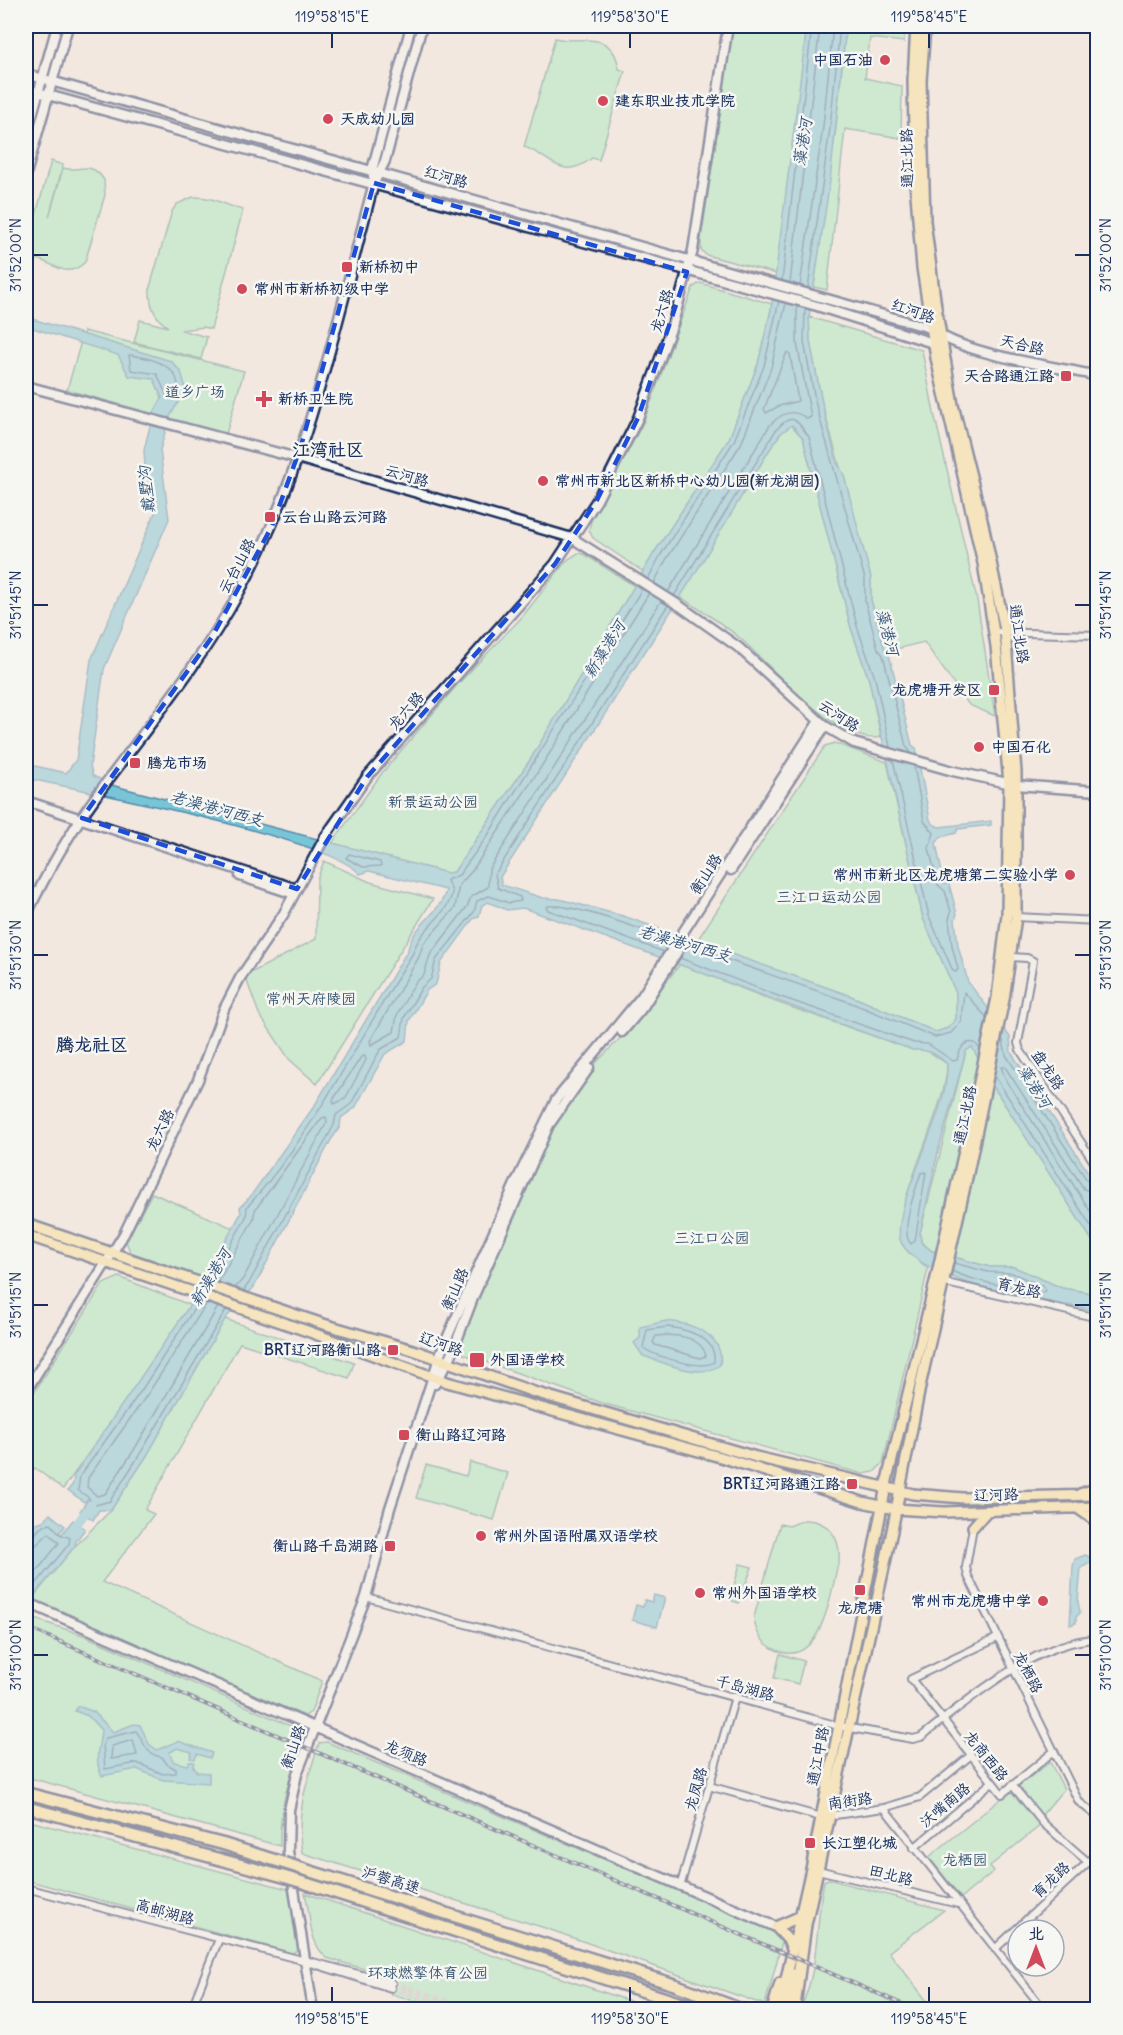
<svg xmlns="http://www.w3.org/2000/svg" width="1123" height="2035" font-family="Delius,'LXGW WenKai TC',sans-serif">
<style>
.green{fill:#a2ebba;stroke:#5e8d8c;stroke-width:1.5}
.water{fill:#79c5d8;stroke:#5389a7;stroke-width:1.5;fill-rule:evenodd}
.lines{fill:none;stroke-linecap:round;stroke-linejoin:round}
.shore{stroke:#416b8f;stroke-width:1.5}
.river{stroke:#79c5d8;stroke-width:9}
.street-tunnel{stroke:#c7c3c6;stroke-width:6;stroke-dasharray:6 3;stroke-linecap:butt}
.street-casing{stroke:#1b2f5e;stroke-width:10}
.secondary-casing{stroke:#1b2f5e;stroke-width:13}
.primary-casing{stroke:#1b2f5e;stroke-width:14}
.highway-casing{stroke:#1b2f5e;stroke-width:15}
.street{stroke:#f6f6f2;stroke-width:6}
.secondary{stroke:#f6f6f2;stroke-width:8}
.primary{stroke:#fadf96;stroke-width:9}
.highway{stroke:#fadf96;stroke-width:10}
.rail-casing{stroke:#1b2f5e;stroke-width:4}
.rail{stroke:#f6f6f2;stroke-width:1.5;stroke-dasharray:4.5;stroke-linecap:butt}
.highway-bridge-casing{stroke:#1b2f5e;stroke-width:15;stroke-linecap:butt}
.highway-bridge{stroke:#fadf96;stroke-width:10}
.marked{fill:none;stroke:#1d4ed8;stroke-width:4.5;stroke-dasharray:12 8;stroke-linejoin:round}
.ticks{fill:none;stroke:#1b2f5e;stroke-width:2}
.poi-dot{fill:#d1495b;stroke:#f6f6f2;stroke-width:2}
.labels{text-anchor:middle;stroke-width:5;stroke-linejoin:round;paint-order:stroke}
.poi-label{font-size:15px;font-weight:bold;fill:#1b2f5e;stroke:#f6f6f2;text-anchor:start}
.street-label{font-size:15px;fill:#1b2f5e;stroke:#f6f6f2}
.park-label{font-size:15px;fill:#365570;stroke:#f6f6f2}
.water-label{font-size:16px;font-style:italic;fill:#32547c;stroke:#f6f6f2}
.quarter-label{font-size:18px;font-weight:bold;fill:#1b2f5e;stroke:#f6f6f2}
.neatline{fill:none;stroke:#1b2f5e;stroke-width:2}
.ticks-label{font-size:15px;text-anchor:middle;fill:#1b2f5e}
</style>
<rect width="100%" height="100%" fill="#f2e8e0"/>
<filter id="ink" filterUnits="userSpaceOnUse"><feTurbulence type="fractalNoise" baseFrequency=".0167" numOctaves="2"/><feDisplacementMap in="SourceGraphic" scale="12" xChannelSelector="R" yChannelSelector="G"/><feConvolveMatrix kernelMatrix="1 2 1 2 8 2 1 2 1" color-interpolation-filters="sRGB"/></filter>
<g filter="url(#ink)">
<!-- green -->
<path class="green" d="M733 26H807L777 274 706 255 701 250V240Z
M846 26H905L904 42 870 38 865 78 902 86 901 138 845 129 827 290 814 287 836 128Z
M555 38C578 45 613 27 619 69L625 71 599 160 592 158C561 183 550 155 524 147Z
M51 161 63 165 49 217 63 168C80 173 90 159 104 180L105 195 85 262C67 280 55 264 37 259L35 264 32 263 26 289V250Z
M193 197C213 196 224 205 243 210L211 329 204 327 181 330 207 337 201 359 134 342 140 320 168 327C154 318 149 304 150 287L172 211 177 204Z
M700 283 772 304 771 310 758 364 729 439 654 553 645 573 593 538 589 530 591 521 644 421 693 287Z
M809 317 922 350 934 413 977 600 995 716 969 705 924 642 888 651 884 647 871 600V578L822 403 810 341Z
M84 331 244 371 226 434 67 390Z
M791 425 803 438 851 628 869 680 881 737C840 748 770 665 741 639 722 623 701 610 680 597L768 452 780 434Z
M578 553 584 554 636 587 530 760 454 872 447 873 332 843 382 773 458 684 522 617 567 560Z
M835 743 887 762 923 918 956 993V1019L948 1028 936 1032 851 996 696 942 825 746Z
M324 861 370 882 433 899 317 1084 289 1059 259 1014 245 976 316 939 317 879Z
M680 964 776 1002 913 1050 925 1049 947 1064C948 1108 889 1210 902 1242 906 1252 920 1261 928 1269L883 1463 874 1472 863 1474 605 1404 461 1353 458 1350 471 1318 475 1298 555 1121 592 1067 632 1026Z
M972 1047 995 1089 1097 1248V1294L1062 1288 1014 1267H990L932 1251 921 1242 920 1233 966 1051Z
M152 1193 233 1228 205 1278 130 1252 126 1241Z
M119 1277 190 1305 136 1387 63 1489 35 1468 26 1478V1405L103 1284Z
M225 1319 354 1363 349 1378 240 1343 145 1510 154 1514 102 1582 322 1681 311 1712 305 1716 31 1600 75 1546 111 1510 146 1457Z
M470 1462 508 1473 494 1520 416 1498 426 1465 466 1476Z
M804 1520C827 1519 841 1537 839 1560 831 1590 822 1675 772 1648 760 1641 755 1630 754 1617L780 1524 789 1526Z
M740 1564 752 1567 739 1603 730 1600Z
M26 1616 83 1635 300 1730 304 1738C290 1777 279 1804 280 1846L26 1777Z
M780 1654 804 1661 798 1684 774 1678Z
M327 1742 776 1932 782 1942 765 2005 545 1928 302 1853C295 1813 307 1781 319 1743Z
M1050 1762 1064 1789 1041 1816 1017 1787Z
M1013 1789 1041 1825 990 1866 994 1871 961 1898 929 1857Z
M26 1820 288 1889 300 1949 292 1953 26 1880Z
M828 1879 944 1910 889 1952 933 2009H800C820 1970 815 1923 824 1881Z
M305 1893 654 2009H442L391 1994 395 1978 327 1958C308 1943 311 1915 305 1893Z"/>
<!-- water -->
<path class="water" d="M807 26H846L830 181 809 317 810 341 822 403 837 463 844 475 871 578V600L884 647 888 651 912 745 916 748 930 820 933 824 939 827 991 821V825L958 829 956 833 941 837 936 843 944 884H949L957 914 955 919 958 946 968 982 1010 1037 1011 1052 1097 1186V1248L995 1089 972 1047 966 1051 938 1152 920 1233 921 1242 932 1251 990 1267H1014L1062 1288 1097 1294V1311C1051 1301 927 1286 902 1244 892 1227 913 1179 920 1161 930 1131 948 1096 947 1064 937 1054 928 1049 913 1050 783 1004 654 954 523 908L507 910 488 902 482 905 479 916 473 919 441 963 436 984 427 990 409 1021 407 1041 385 1054 355 1108 341 1118 340 1127 331 1140 254 1287 225 1319 146 1457 111 1510H99L93 1520 80 1511 89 1498 84 1502 68 1490 73 1484 74 1475 190 1305 241 1213 240 1207 250 1197 315 1105 408 950C412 925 440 915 446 890L369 871 360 874C331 838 82 791 26 778V764L66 773 76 760 91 660 155 513 145 466 144 450 153 414 162 398 154 379 129 376 118 355 26 326V317L171 361 181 372 185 385 183 394 169 418 160 450 169 519 104 669 90 766 93 776 115 786 447 873 454 872 530 760 654 553 729 439 758 364 771 310ZM792 425 803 438 851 628 869 680 923 918 956 993V1019L948 1028 936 1032 851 996 623 916 559 899 543 898 502 885 500 877 693 577 768 452 780 434Z
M666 1321C691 1323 725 1334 720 1365 699 1380 666 1363 643 1356L634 1343 640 1338V1327Z
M50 1514 65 1526 59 1533 61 1535 73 1520 85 1529 76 1541 75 1546 26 1605V1539L36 1523 43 1521Z
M1085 1555 1092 1558 1090 1563 1081 1568 1078 1602 1080 1613 1076 1617V1623L1070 1625 1073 1566 1075 1559Z
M654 1595 665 1598 657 1627 632 1620 636 1605 643 1607 645 1600 652 1602Z
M78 1706 94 1712 113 1732 134 1724 140 1725 149 1744 157 1750 178 1741 212 1753 210 1758 197 1754 195 1759 190 1758 192 1752 177 1748 169 1753 174 1762 187 1765 189 1761 194 1762 193 1766 197 1772 209 1773V1783L163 1780 137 1769 102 1776C93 1760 100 1746 101 1730L88 1716 75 1711Z"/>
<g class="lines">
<!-- shore -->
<path class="shore" d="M782 281 812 26
M790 283 820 26
M800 286 823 127 833 26
M808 288 830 128 840 26
M805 308 804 342 816 405 865 579V601L878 649 883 655 906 746 911 753
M787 352 790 354 798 401 779 406 766 413 764 409Z
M129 355C148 357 176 364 178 385L173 399H168L157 374 131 370Z
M648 579 660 556 734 441 764 366 779 301
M654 583 666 560 741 444 771 368 786 303
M668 592 770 425C781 413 793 407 807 419L811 417 797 343V306
M649 593 541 767 472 871 459 885 455 908 423 944 419 957 370 1041 371 1045 394 1032 397 1015 415 983 424 975 430 955 467 907 471 897 488 887 489 869 661 601
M674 596 776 430C793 410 797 421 809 437L857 626 875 678 890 747
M893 760 929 916 953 971 956 972 958 969 952 946 949 919 951 912 945 891 938 885 929 848 934 833 924 821 914 766
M349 854 380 862 381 866 363 867 346 858Z
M688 946 849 1002 935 1037 951 1033 961 1022 964 992 987 1018
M664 952 548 910 546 907C562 899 651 933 671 940
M680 958 778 996 914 1043 928 1044 953 1061 957 1060C960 1050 963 1040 975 1043L980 1049
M1002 1037 1006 1055 1090 1185 1098 1188
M365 1056 366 1060 345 1099 334 1104 333 1100 361 1057Z
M994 1075 1098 1237
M926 1172 915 1241 911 1244C899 1232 916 1188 921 1173Z
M1098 1195 1084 1189 1005 1067H1001L1007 1082 1098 1223
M952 1271C979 1284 1013 1287 1042 1293L1045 1291 1044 1287 1012 1273 988 1272 954 1263
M211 1280 246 1217 247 1207C315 1132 359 1038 413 953 419 929 449 914 452 893 452 888 448 885 447 880L459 875 488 835 642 589
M218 1282 253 1220 255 1210 322 1118 326 1117 327 1122 243 1279 235 1288
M243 1291 249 1283 334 1125 336 1115 351 1104 380 1050 401 1037 404 1018 422 987 431 979 436 960 474 912 477 901 489 896 509 903 521 901 520 897 498 888 495 874 668 605
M199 1301 141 1391 80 1476 78 1490 89 1498 92 1506 110 1501 140 1454 226 1310
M207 1303 147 1395 88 1478 87 1487 97 1496 105 1494 134 1450 218 1307
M667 1327C686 1329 717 1337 714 1362 702 1371 655 1356 643 1348L647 1330Z
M656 1336C673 1334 701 1335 706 1356L700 1358 655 1345 653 1342Z
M26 1541 31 1540 39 1529 50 1523 60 1534 70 1538 69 1544 26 1596
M26 1549 35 1546 49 1533 59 1543 26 1585
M136 1731C145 1742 145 1755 162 1757L167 1764 176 1769V1773L163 1774 137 1763 105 1769 103 1744 106 1738Z
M133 1740 137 1755 111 1759 112 1746Z"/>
<!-- river -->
<path class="river" d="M71 1532 91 1505"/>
<!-- street-tunnel -->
<path class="street-tunnel" d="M392 1983 472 2010
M391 1988 459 2010"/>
<defs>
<path id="street" d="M994 632 1098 635
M1016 917 1098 921
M1011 957 1027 958 1033 961 1018 1043 1020 1050 1098 1168
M942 1282 1098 1318
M973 1527 966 1567 968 1576 1079 1802 1098 1817
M366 1597 839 1726 913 1739 921 1737C965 1702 1039 1639 1098 1639
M997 1638 911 1679 1002 1794 1054 1751
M1012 1785 1044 1824 1088 1862
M709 1786 821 1817 884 1808 1044 2010
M884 1808 920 1797 970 1756
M914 1848 992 1782
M818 1870 958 1904
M680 1887 735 1697
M26 1888 298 1959 391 1988
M995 1949 1098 1853
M301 1959 392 1983
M191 2010 219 1939"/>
<path id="secondary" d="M26 74 930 328C961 355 1055 366 1098 376
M26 89 817 306 933 343 939 340
M26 137 57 26
M26 174 68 26
M373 176 372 170 411 26
M26 386 297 458 572 538 680 606 738 647 825 726 854 743 953 771 1016 785 1098 791
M26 801 297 889
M731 870 825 726
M240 876 294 894
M26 916C46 874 70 832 97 795 146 729 200 664 240 591 308 467 337 319 374 183L385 161 422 26
M622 1032 643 1007 684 941
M435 1384 451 1356 473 1298 549 1125 589 1068
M26 1391 124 1234 198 1080 224 1009 240 978 283 915 325 837 367 777 555 564 597 500 638 418 673 323 693 250 728 26
M26 1602 776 1927
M313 2010 288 1851 289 1810 297 1774 366 1597 390 1508 441 1352 514 1186 556 1100 642 996 819 721"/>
<path id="primary" d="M26 1224 320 1323 413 1350 534 1392 756 1457 913 1494 963 1498 1098 1495
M26 1235 307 1331 447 1382 724 1458 862 1502 895 1509 944 1512 1098 1507
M1080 1494 1098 1488
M1076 1507 1093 1519H1098
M973 1527 987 1511
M776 1927 789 1941 791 1947
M776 1927 799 1917
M804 1934 892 1531 921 1382 968 1173 1004 999 1016 917V772L1005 630 983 524 953 405 936 307 925 221 921 81 925 26
M772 2010 780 1983
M779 2010 811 1869 888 1476 936 1278 977 1092 997 998 1007 914 1009 783 996 646 983 563 936 358 922 268 915 182 913 80 916 26
M786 2010 794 1974"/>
<path id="highway" d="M26 1793 223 1844 284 1863
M26 1807 285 1877
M306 1870 676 1985 743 2010
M308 1884 702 2010
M794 2010 805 1928"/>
</defs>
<!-- street casing -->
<use href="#street" class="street-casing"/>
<!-- secondary casing -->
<use href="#secondary" class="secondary-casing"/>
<!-- primary casing -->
<use href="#primary" class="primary-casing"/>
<!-- highway casing -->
<use href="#highway" class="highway-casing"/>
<!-- street -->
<use href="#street" class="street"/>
<!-- secondary -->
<use href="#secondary" class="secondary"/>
<!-- primary -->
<use href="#primary" class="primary"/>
<!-- highway -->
<use href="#highway" class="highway"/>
<defs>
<path id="rail" d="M26 1627 916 2010"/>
</defs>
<!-- rail casing -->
<use href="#rail" class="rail-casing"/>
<!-- rail -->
<use href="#rail" class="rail"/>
<defs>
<path id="highway-bridge" d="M284 1863 306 1870
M285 1877 308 1884"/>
</defs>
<!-- highway-bridge casing -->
<use href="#highway-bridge" class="highway-bridge-casing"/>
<!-- highway-bridge -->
<use href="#highway-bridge" class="highway-bridge"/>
</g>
</g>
<!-- marked area -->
<path d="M0 0H1123V2035H0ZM374 183 687 272 638 418 597 500 555 564 367 777 297 889 82 818 212 637 272 526 301 446Z" fill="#f2e8e0" fill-opacity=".55" fill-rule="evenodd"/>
<path class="marked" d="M374 183 687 272 638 418 597 500 555 564 367 777 297 889 82 818 212 637 272 526 301 446Z"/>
<!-- ticks -->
<path class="ticks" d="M332 33V48M630 33V48M929 33V48M33 255H48M1075 255H1090M33 605H48M1075 605H1090M33 955H48M1075 955H1090M33 1305H48M1075 1305H1090M33 1655H48M1075 1655H1090M332 1987V2002M630 1987V2002M929 1987V2002"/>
<!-- markers -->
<g class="poi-dot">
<circle cx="885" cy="60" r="6"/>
<circle cx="603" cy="101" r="6"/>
<circle cx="328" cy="119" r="6"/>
<rect x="341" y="261" width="12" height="12" rx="3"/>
<circle cx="242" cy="289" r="6"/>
<rect x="1060" y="370" width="12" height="12" rx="3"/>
<path d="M261 390h6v6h6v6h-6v6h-6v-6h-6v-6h6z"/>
<circle cx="543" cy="481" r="6"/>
<rect x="264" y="511" width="12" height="12" rx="3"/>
<rect x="988" y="684" width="12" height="12" rx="3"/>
<circle cx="979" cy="747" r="6"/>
<rect x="129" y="757" width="12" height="12" rx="3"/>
<circle cx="1070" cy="875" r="6"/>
<rect x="387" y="1344" width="12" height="12" rx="3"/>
<rect x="469" y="1352" width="16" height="16" rx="3"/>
<rect x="398" y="1429" width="12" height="12" rx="3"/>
<rect x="846" y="1478" width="12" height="12" rx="3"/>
<circle cx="481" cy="1536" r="6"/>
<rect x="384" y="1540" width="12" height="12" rx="3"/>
<rect x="854" y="1584" width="12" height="12" rx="3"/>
<circle cx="700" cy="1593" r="6"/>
<circle cx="1043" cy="1601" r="6"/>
<rect x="804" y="1837" width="12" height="12" rx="3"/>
</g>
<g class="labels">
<!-- poi labels -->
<g class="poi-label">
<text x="873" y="65" text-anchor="end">中国石油</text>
<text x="615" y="106">建东职业技术学院</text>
<text x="340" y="124">天成幼儿园</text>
<text x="359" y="272">新桥初中</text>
<text x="254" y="294">常州市新桥初级中学</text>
<text x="1054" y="381" text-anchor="end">天合路通江路</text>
<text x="278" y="404">新桥卫生院</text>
<text x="555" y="486">常州市新北区新桥中心幼儿园(新龙湖园)</text>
<text x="282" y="522">云台山路云河路</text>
<text x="982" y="695" text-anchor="end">龙虎塘开发区</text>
<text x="991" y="752">中国石化</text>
<text x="147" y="768">腾龙市场</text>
<text x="1058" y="880" text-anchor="end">常州市新北区龙虎塘第二实验小学</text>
<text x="381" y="1355" text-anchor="end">BRT辽河路衡山路</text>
<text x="490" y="1365">外国语学校</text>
<text x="416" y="1440">衡山路辽河路</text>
<text x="840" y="1489" text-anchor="end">BRT辽河路通江路</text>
<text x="493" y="1541">常州外国语附属双语学校</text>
<text x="378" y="1551" text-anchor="end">衡山路千岛湖路</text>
<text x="712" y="1598">常州外国语学校</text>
<text x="1031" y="1606" text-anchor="end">常州市龙虎塘中学</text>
<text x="860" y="1613" text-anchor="middle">龙虎塘</text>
<text x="822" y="1848">长江塑化城</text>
</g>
<!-- street labels -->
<g class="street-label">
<text transform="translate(907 158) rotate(-91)" y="5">通江北路</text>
<text transform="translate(446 177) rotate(16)" y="5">红河路</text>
<text transform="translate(662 311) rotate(-73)" y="5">龙六路</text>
<text transform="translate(913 311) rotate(19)" y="5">红河路</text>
<text transform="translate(1022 345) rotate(13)" y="5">天合路</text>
<text transform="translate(407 476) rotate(16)" y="5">云河路</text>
<text transform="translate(237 566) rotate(-62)" y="5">云台山路</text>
<text transform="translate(1019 634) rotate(82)" y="5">通江北路</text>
<text transform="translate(406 711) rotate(-49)" y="5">龙六路</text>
<text transform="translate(839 716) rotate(34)" y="5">云河路</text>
<text transform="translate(706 874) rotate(-57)" y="5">衡山路</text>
<text transform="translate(1048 1070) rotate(56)" y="5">盘龙路</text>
<text transform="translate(965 1115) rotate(-78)" y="5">通江北路</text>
<text transform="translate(160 1130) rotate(-64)" y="5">龙六路</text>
<text transform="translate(1019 1288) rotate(13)" y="5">育龙路</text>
<text transform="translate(455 1289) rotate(-66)" y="5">衡山路</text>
<text transform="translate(441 1344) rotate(19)" y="5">辽河路</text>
<text transform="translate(996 1495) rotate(-2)" y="5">辽河路</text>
<text transform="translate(1028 1672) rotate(63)" y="5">龙栖路</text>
<text transform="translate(745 1688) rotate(15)" y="5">千岛湖路</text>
<text transform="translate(293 1747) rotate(-71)" y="5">衡山路</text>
<text transform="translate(406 1753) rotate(23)" y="5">龙须路</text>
<text transform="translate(818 1756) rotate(-79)" y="5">通江中路</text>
<text transform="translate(986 1756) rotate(51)" y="5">龙商西路</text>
<text transform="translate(696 1789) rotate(-74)" y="5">龙凤路</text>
<text transform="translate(850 1801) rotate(-8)" y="5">南街路</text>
<text transform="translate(945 1805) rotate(-40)" y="5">沃嘴南路</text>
<text transform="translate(891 1875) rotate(14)" y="5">田北路</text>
<text transform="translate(391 1880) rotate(17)" y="5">沪蓉高速</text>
<text transform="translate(1051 1880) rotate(-43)" y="5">育龙路</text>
<text transform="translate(165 1912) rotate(15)" y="5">高邮湖路</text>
</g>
<!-- park labels -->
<g class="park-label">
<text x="195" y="397">道乡广场</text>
<text x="433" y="807">新景运动公园</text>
<text x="829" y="902">三江口运动公园</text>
<text x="311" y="1004">常州天府陵园</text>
<text x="712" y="1243">三江口公园</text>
<text x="965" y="1865">龙栖园</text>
<text x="428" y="1978">环球燃擎体育公园</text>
</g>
<!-- water labels -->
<g class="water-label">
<text transform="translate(802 142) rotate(-81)" y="6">藻港河</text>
<text transform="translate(146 490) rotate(-96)" y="6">戴墅沟</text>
<text transform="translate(888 632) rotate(75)" y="6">藻港河</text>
<text transform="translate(604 649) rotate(-58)" y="6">新藻港河</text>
<text transform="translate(217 808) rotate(15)" y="6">老澡港河西支</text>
<text transform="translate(685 943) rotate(16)" y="6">老澡港河西支</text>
<text transform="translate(1035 1086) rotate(58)" y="6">藻港河</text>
<text transform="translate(210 1277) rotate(-59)" y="6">新澡港河</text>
</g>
<!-- quarter labels -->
<g class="quarter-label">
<text x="328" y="456">江湾社区</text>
<text x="92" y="1051">腾龙社区</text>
</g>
</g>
<!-- margin -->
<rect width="1123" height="2035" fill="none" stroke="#f6f6f2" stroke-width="66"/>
<!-- north arrow -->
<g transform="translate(1036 1948)"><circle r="28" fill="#f6f6f2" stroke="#9ea6b7" stroke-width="1.5"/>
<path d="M0-4.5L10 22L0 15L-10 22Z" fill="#d1495b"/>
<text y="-9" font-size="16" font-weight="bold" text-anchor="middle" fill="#1b2f5e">北</text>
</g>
<rect x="33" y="33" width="1057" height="1969" class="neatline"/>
<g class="ticks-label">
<text x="332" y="22">119°58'15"E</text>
<text x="630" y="22">119°58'30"E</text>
<text x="929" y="22">119°58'45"E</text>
<text transform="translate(16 255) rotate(-90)" y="5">31°52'00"N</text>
<text transform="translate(1106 255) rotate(-90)" y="5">31°52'00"N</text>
<text transform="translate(16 605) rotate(-90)" y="5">31°51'45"N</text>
<text transform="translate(1106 605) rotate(-90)" y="5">31°51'45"N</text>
<text transform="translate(16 955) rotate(-90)" y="5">31°51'30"N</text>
<text transform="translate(1106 955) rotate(-90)" y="5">31°51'30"N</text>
<text transform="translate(16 1305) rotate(-90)" y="5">31°51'15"N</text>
<text transform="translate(1106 1305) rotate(-90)" y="5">31°51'15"N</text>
<text transform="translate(16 1655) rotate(-90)" y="5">31°51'00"N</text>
<text transform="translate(1106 1655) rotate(-90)" y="5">31°51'00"N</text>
<text x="332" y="2024">119°58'15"E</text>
<text x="630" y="2024">119°58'30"E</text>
<text x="929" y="2024">119°58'45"E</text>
</g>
</svg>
